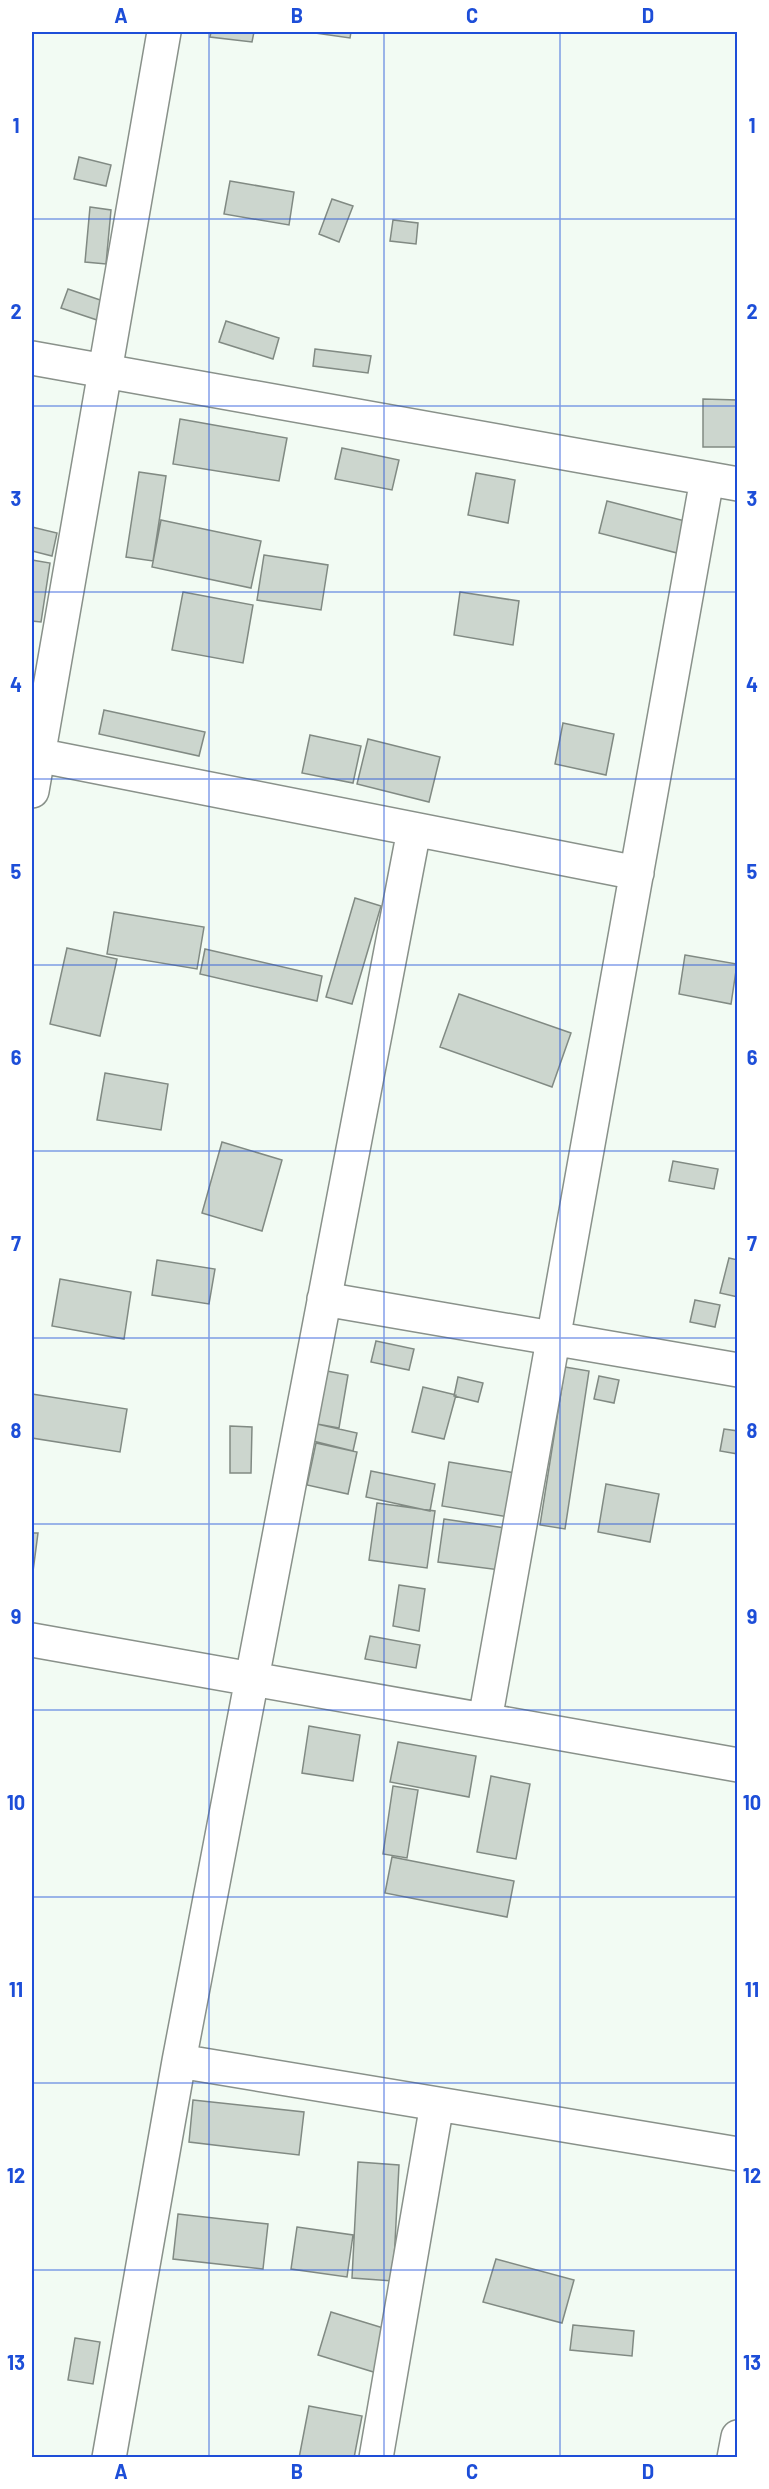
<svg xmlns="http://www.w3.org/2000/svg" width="769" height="2489" font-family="Barlow,sans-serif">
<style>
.building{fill:#ccd6ce;stroke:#818a83;stroke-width:1.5}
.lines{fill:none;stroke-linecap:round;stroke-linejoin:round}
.street-casing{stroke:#89918a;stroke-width:36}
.street{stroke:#fff;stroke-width:33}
.grid{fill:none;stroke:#1d4ed8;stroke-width:1.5;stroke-opacity:0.55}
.neatline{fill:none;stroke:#1d4ed8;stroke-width:2}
.grid-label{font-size:20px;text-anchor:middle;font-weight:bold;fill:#1d4ed8}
</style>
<rect width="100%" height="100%" fill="#f2fbf3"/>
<!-- building -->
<path class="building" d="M211 32H254L252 42 210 37Z
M308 32H351L350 38Z
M79 157 111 165 106 186 74 179Z
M230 181 294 192 289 225 224 214Z
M332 199 353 206 339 242 319 234Z
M90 207 111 210 106 264 85 262Z
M393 220 418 223 416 244 390 241Z
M68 289 109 303 103 322 61 308Z
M226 321 279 338 273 359 219 342Z
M315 349 371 356 368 373 313 366Z
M703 399 738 400V447H703Z
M180 419 287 438 279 481 173 464Z
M342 448 399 460 392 490 335 479Z
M139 472 166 476 153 561 126 557Z
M476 473 515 480 508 523 468 515Z
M607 501 685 521 677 553 599 533Z
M161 520 261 541 251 588 152 567Z
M32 527 57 533 52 556 32 551Z
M264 555 328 565 321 610 257 600Z
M32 560 50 563 41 622 32 621Z
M183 592 253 605 243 663 172 650Z
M460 592 519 601 513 645 454 635Z
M104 710 205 732 199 756 99 734Z
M563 723 614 734 606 775 555 764Z
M310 735 361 746 353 783 302 773Z
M368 739 440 757 429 802 357 784Z
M355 898 381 906 352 1004 326 997Z
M114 912 204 927 197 969 107 954Z
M67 948 117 959 100 1036 50 1024Z
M205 949 322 976 317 1001 200 974Z
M685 955 737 964 731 1004 679 994Z
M459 994 571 1033 552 1087 440 1047Z
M105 1073 168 1084 161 1130 97 1120Z
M222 1142 282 1160 262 1231 202 1213Z
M673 1161 718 1169 714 1189 669 1181Z
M729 1258 738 1260V1297L720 1293Z
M157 1260 215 1269 209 1304 152 1295Z
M60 1279 131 1292 124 1339 52 1326Z
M695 1300 720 1305 715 1327 690 1322Z
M376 1341 414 1349 409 1370 371 1362Z
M565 1367 589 1371 565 1529 540 1525Z
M327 1371 348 1375 339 1428 317 1424Z
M599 1376 619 1380 614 1403 594 1399Z
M458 1377 483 1383 478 1402 454 1396Z
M423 1387 456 1395 444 1439 412 1432Z
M32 1394 127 1409 120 1452 32 1438Z
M317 1424 357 1433 353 1451 313 1441Z
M230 1426 252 1427 251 1473H230Z
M724 1429 738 1431V1454L720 1451Z
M316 1443 357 1452 348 1494 307 1485Z
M449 1462 522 1474 515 1518 442 1506Z
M371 1471 435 1484 430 1511 366 1497Z
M606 1484 659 1494 650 1542 598 1532Z
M377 1503 435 1511 427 1568 369 1560Z
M444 1519 505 1528 500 1570 438 1562Z
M32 1533H38L32 1579Z
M399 1585 425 1589 419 1631 393 1626Z
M370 1636 420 1645 416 1668 365 1659Z
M309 1726 360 1735 353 1781 302 1773Z
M398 1742 476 1756 469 1797 390 1782Z
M491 1776 530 1784 516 1859 477 1852Z
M393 1786 418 1790 407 1858 383 1854Z
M392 1857 514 1881 507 1917 385 1893Z
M193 2100 304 2112 299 2155 189 2142Z
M358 2162 399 2165 393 2281 352 2278Z
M178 2214 268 2224 263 2269 173 2259Z
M297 2227 353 2235 347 2277 291 2269Z
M496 2259 574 2280 562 2323 483 2302Z
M331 2312 393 2331 380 2374 318 2355Z
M573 2325 634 2331 632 2356 570 2350Z
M75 2338 100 2342 93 2384 68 2380Z
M309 2406 362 2416 354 2458H299Z"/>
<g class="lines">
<defs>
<path id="street" d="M32 358 738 484
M32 754 637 873
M32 791 164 32
M324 1299 738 1370
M32 1640 738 1765
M485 1720 707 479
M179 2061 738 2154
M109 2458 179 2061 414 830
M376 2458 437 2104
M734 2458 738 2437"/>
</defs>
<!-- street casing -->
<use href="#street" class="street-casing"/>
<!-- street -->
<use href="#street" class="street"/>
</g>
<!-- grid -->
<path class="grid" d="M209 32V2458M384 32V2458M560 32V2458M32 219H738M32 406H738M32 592H738M32 779H738M32 965H738M32 1151H738M32 1338H738M32 1524H738M32 1710H738M32 1897H738M32 2083H738M32 2270H738"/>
<!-- border -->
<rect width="769" height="2489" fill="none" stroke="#ffffff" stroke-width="66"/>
<rect x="33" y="33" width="703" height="2423" class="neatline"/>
<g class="grid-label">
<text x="121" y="23">A</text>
<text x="297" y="23">B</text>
<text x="472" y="23">C</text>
<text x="648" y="23">D</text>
<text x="16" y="133">1</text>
<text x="752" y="133">1</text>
<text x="16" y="319">2</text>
<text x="752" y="319">2</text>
<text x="16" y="506">3</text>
<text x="752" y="506">3</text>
<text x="16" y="692">4</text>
<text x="752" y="692">4</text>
<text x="16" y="879">5</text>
<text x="752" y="879">5</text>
<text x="16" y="1065">6</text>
<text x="752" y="1065">6</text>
<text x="16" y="1251">7</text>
<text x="752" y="1251">7</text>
<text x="16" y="1438">8</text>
<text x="752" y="1438">8</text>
<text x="16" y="1624">9</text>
<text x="752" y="1624">9</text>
<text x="16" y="1810">10</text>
<text x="752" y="1810">10</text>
<text x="16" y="1997">11</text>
<text x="752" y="1997">11</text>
<text x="16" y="2183">12</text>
<text x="752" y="2183">12</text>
<text x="16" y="2370">13</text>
<text x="752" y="2370">13</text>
<text x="121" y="2479">A</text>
<text x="297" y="2479">B</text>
<text x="472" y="2479">C</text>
<text x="648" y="2479">D</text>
</g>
</svg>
